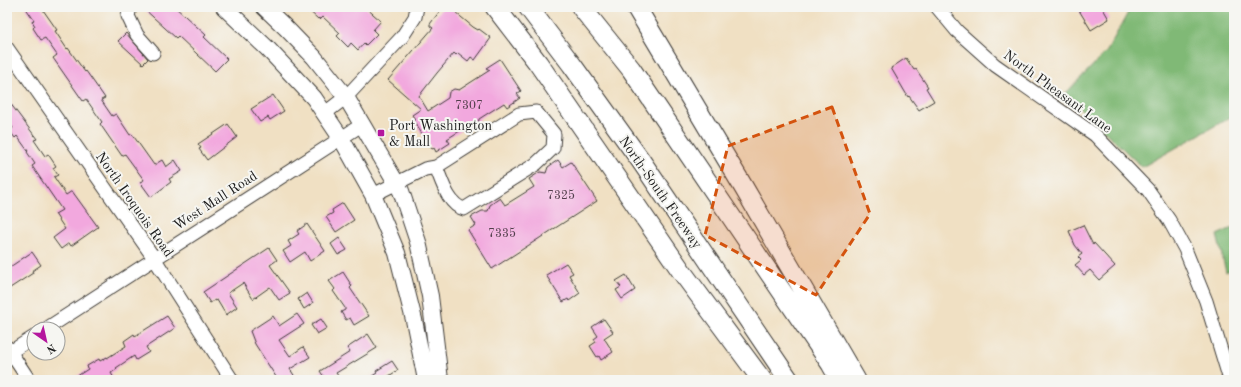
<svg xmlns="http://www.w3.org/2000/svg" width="1241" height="387" font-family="'Old Standard TT',serif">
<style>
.forest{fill:#80b976;stroke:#4e6a49}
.building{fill:#f2a8de}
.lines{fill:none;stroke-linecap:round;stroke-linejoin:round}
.minor-casing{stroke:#3c3935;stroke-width:15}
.major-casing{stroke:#3c3935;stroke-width:18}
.highway-casing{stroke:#3c3935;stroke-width:21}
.minor{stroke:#fff;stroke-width:13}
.major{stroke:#fff;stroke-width:16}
.highway{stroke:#fff;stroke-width:19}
.marked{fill:#d4530e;fill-opacity:0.2;stroke:#d4530e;stroke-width:3;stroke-dasharray:8 5;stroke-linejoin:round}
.poi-dot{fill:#b5179e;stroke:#f6f6f2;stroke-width:1.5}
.labels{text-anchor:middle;stroke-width:4;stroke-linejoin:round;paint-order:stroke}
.number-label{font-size:12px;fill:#523f4c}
.street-label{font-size:14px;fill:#1c1c1c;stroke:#f6f6f2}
.poi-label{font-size:14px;fill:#1c1c1c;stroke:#f6f6f2;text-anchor:start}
</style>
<rect width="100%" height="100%" fill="#f6f6f2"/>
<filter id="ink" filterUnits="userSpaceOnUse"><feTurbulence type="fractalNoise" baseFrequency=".025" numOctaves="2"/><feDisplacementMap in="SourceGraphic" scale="8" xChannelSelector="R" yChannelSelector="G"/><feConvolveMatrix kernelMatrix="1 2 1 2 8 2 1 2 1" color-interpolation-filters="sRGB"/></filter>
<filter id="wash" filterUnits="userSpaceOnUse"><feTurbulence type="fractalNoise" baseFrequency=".012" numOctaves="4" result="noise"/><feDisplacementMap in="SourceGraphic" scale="16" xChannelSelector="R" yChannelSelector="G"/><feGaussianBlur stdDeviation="0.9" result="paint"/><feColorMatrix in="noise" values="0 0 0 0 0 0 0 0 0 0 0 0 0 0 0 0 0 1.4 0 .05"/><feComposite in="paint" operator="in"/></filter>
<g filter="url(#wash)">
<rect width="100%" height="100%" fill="#f0e0c3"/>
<!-- forest -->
<path class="forest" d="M1131 7H1234V115L1142 167 1065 94 1107 51Z
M1234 227V268L1226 272 1217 235Z"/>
<g id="blocks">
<!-- building -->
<path class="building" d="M25 7H41L57 30 55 31 67 49 68 48 85 72 86 71 105 98 101 100 112 116 116 114 130 135 132 134 154 165 162 160 166 167 175 160 182 171 169 179 171 182 151 197 140 182 144 180 125 154 122 156 100 124 102 122 86 99 83 101 53 58 57 55 45 38 41 40 33 28 35 26 32 21 34 20Z
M142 7H175L206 35 204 37 227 59 215 71 178 36 176 38Z
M305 7H365L381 21 373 30 377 34 366 45 364 43 358 50 351 43 348 47 337 36 340 33 323 17 320 20 319 18 318 19Z
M443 7H449L473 27 478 30 479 29 491 38 475 60 471 57 468 61 458 53 456 55 454 53 437 73 419 96 428 111 448 98 449 92 454 89 459 90 490 70 486 68 500 59 521 91 517 94 520 98 507 107 504 103 479 119 478 124 472 128 466 127 447 139 450 143 436 152 434 148 432 149 413 120 415 119 412 115 421 109 388 80 433 28 430 26V24Z
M1077 7H1102L1109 19 1091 30Z
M126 33 148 59 143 64 118 41Z
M906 58 914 70 916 69 928 87 926 88 934 101 919 110 909 96 908 97 891 68Z
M273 95 284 111 270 120 268 117 260 122 251 109Z
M7 99 37 139 34 140 45 156 48 154 56 166 53 168 58 175 54 177 66 195 72 191 98 227 71 246 69 243 61 249 53 238 65 229 55 214 62 210 32 166 35 164 27 152 28 151 17 136 15 138 9 130 13 128 7 120Z
M228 124 237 137 207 160 199 149 201 148 198 144Z
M558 160 563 167 571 162 597 201 492 269 468 230 476 225 471 217 482 211H488L490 205 500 198 505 205 534 187 529 179 540 172 546 173 548 167Z
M343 203 354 220 336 232 326 217 333 213 332 210Z
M307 224 325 251 310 261 305 252 290 262 283 251 291 246 288 241 299 234 297 231Z
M1083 225 1093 245 1094 243 1115 266 1099 280 1090 270 1084 275 1075 265 1081 260 1078 257 1082 254 1075 245 1069 231Z
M339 238 347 250 338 255 331 244Z
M269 248 277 260 270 265 290 293 279 300 270 287 253 299 243 283 228 293 237 307 226 315 217 300 215 301V300L210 303 203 292Z
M32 252 41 265 32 271 33 273 7 290V269Z
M566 263 573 273 569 275 580 293 569 301 568 299 563 302 546 275Z
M343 272 352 286 350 288 369 316 354 325 350 318 346 320 341 312 345 310V308L333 291 335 289 329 281Z
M626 275 635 290 622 299 616 290 621 287 616 281Z
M307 293 313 303 304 309 298 299Z
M297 314 304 324 279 340 290 356 303 347 310 357 290 369 297 380H278L255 344 250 331 273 316 279 326Z
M167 316 175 328 146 347 149 352 136 360 134 356 116 368 117 369 111 373 115 380H71L88 369 87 366 99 359 100 361 107 357V358L126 346 124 341 134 334 135 336Z
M321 319 327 328 317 334 311 325Z
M604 319 613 332 604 338 613 352 601 360 599 356 597 357 590 346 596 342 594 339 598 336 592 327Z
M368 334 377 348 336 373 341 380H326L320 371 350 352 347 348Z
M392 361 398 370 383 380H366L377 373 376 371Z"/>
</g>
</g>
<g filter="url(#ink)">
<use href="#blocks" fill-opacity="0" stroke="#3c3935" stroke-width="1"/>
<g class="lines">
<defs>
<path id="minor" d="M130 7 128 16 137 35 153 53
M937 7 957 31 995 65 1095 135 1148 190 1169 220 1185 249 1206 301 1230 380
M7 48 154 258 232 380
M324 114 346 97 402 37 415 17 417 7
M373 195 425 169 436 167 519 114 536 112 554 134 553 148 536 164 464 209C448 205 442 181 436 167
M46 329 363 124
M7 347 29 380
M7 354 34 337"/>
<path id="major" d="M224 7 268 49 314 98 341 138 373 195 397 253 414 320 426 380
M264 7 286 28 314 57 346 97 401 191 418 242 430 296 440 380"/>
<path id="highway" d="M495 7 538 63 682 272 762 380
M528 7 572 65 641 161 789 380
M581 7 631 69 831 364 840 380
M636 7 744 188 856 380"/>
</defs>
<!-- minor casing -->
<use href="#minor" class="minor-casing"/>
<!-- major casing -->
<use href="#major" class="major-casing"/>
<!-- highway casing -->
<use href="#highway" class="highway-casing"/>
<!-- minor -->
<use href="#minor" class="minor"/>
<!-- major -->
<use href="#major" class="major"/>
<!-- highway -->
<use href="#highway" class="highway"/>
</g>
</g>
<!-- marked area -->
<path class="marked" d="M832 107 870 214 816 295 705 235 728 146Z"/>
<!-- markers -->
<rect class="poi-dot" x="377" y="129" width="8" height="8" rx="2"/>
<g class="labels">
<!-- number labels -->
<g class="number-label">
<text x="469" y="109">7307</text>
<text x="561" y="199">7325</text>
<text x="502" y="237">7335</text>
</g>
<!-- street labels -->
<g class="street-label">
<text transform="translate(1058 91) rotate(36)" y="5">North Pheasant Lane</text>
<text transform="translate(661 192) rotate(55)" y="5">North-South Freeway</text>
<text transform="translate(215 200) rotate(-33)" y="5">West Mall Road</text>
<text transform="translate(135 204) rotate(55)" y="5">North Iroquois Road</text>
</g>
<!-- poi labels -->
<g class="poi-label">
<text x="389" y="130">Port Washington<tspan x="389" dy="16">&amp; Mall</tspan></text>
</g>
</g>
<!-- margin -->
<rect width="1241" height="387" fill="none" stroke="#f6f6f2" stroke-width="24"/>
<!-- north arrow -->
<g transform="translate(46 341) rotate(146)"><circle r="19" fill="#f6f6f2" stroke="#9f9f9c"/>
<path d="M0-3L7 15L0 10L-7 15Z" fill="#b5179e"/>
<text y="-6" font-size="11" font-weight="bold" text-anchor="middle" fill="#1c1c1c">N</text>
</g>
</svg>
